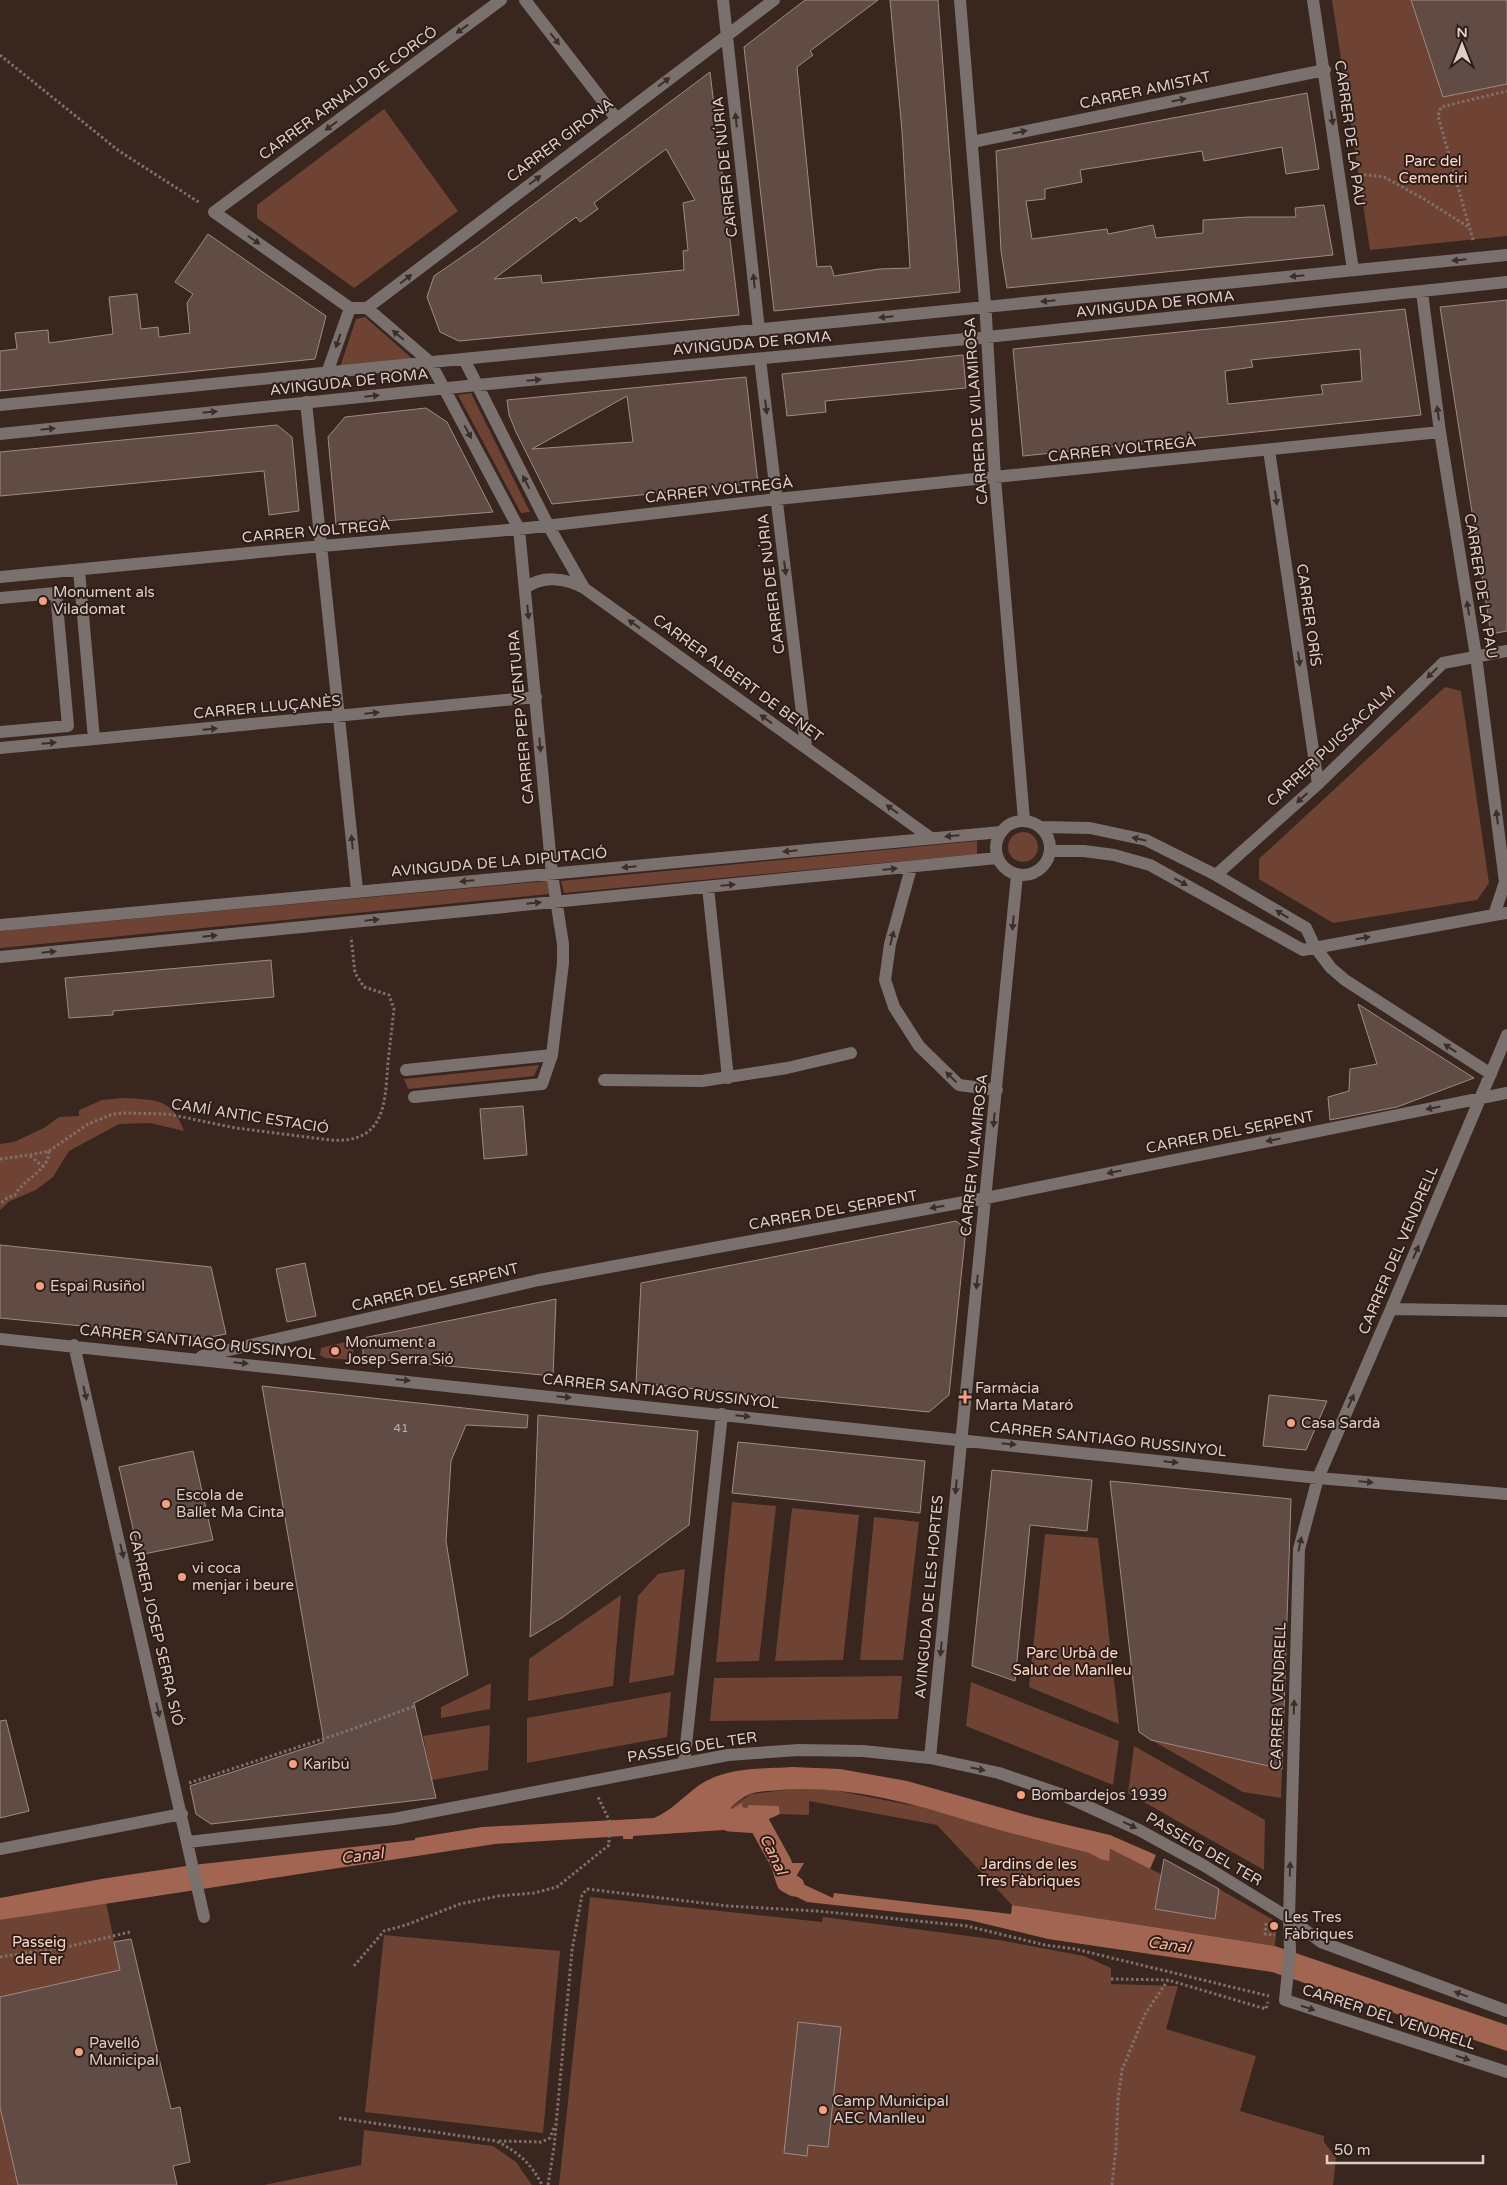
<svg xmlns="http://www.w3.org/2000/svg" width="1507" height="2185" font-family="'Varela Round',sans-serif">
<style>
.green{fill:#6e4334}
.water{fill:#a16551}
.lines{fill:none;stroke-linecap:round;stroke-linejoin:round}
.canal{stroke:#a16551;stroke-width:21}
.building{fill:#604c45;stroke:#a18a82;fill-rule:evenodd}
.path{stroke:#80706b;stroke-width:3;stroke-dasharray:2.5 2.5;stroke-linecap:butt}
.minor{stroke:#7a706d;stroke-width:12}
.oneway{fill:#3d2d27}
.poi-dot{fill:#f39f84;stroke:#2e1c16;stroke-width:2}
.labels{text-anchor:middle;stroke-width:4;stroke-linejoin:round;paint-order:stroke}
.number-label{font-size:12px;fill:#bdaeaa}
.street-label{font-size:15px;fill:#dccfcb;stroke:#2e1c16}
.park-label{font-size:15px;fill:#fcd7ca;stroke:#2e1c16}
.poi-label{font-size:15px;fill:#dccfcb;stroke:#2e1c16;text-anchor:start}
.water-label{font-size:16px;font-style:italic;fill:#f9b29a;stroke:#2e1c16}
</style>
<rect width="100%" height="100%" fill="#38261f"/>
<!-- green -->
<path class="green" d="M1332 0H1411L1443 97 1507 84V236L1370 250Z
M384 109 458 211 354 288 257 218V205Z
M365 317 416 362 340 367 356 319Z
M471 393 530 512 521 513 458 395Z
M1445 687 1461 691 1489 883 1477 900 1333 923 1259 879V859Z
M1008 847a15 15 0 1 1 30 0a15 15 0 1 1-30 0Z
M977 841V854L564 893 561 881Z
M547 881 549 894 0 948V931Z
M539 1065 534 1076 408 1089 404 1079Z
M122 1098C154 1100 172 1097 184 1131L150 1123 119 1124 69 1151 53 1177 36 1190 10 1201 0 1210V1144L14 1142 44 1128 59 1117 79 1116V1110L102 1100Z
M353 1340V1360L325 1358 320 1355 321 1348Z
M732 1502 776 1506 759 1661 716 1662Z
M792 1508 859 1515 843 1660 775 1661Z
M874 1517 919 1522 903 1660H860Z
M1045 1534 1098 1538 1119 1724 1029 1687Z
M685 1569 674 1675 629 1683 638 1596 658 1574Z
M621 1595 613 1686 528 1701 529 1659Z
M902 1676 898 1719 710 1721 714 1678Z
M971 1682 1119 1741 1113 1785 966 1726Z
M491 1683 490 1709 441 1718V1707Z
M671 1692 667 1737 527 1763V1718Z
M490 1725 488 1770 432 1780 423 1736Z
M1151 1740 1282 1769 1281 1798 1243 1792Z
M1134 1746 1265 1820 1264 1870 1128 1793Z
M803 1788 829 1789 940 1811 984 1825 1089 1853 1100 1859 1109 1849 1161 1874 1156 1909 1214 1919 1219 1889 1277 1922 1275 1946 1012 1905 937 1825 809 1801V1815L780 1814 779 1806 747 1808 742 1807V1804L735 1809 731 1807 751 1794Z
M590 1897 822 1922 823 1917 999 1940 1084 1956 1111 1968V1984L1178 1986 1166 2029 1256 2056 1240 2111 1324 2136V2142L1336 2158 1333 2185H559Z
M106 1902 120 1970 0 1997V1920Z
M384 1935 560 1951 543 2133 365 2112Z
M0 2107 18 2185H0Z
M364 2130 493 2146 516 2162 532 2185H264L361 2165Z"/>
<!-- water -->
<path class="water" d="M792 1767 840 1769 907 1781 1034 1817 1110 1835 1156 1855 1150 1869 1110 1849 1109 1861 1100 1859 1089 1853C1053 1844 1017 1835 982 1825 918 1805 848 1784 780 1790 771 1791 759 1791 750 1794 743 1797 737 1802 731 1807L732 1809 742 1803V1807L747 1808 749 1805 779 1806 780 1814 741 1832 739 1829 633 1836V1839H623V1836L495 1844 0 1920V1898L101 1879 193 1865 415 1840V1838L482 1827 654 1818C671 1811 683 1797 698 1786 725 1767 761 1769 792 1767Z
M781 1863H804L794 1880 833 1898 834 1893 1011 1914 1012 1905 1275 1946 1507 2025V2051L1272 1972 1048 1939 969 1920 807 1902 795 1896 776 1879Z"/>
<g class="lines">
<!-- canal -->
<path class="canal" d="M730 1821 759 1823 781 1863 787 1882 794 1886"/>
</g>
<!-- building -->
<path class="building" d="M805 0H878L810 51 813 55 797 67 817 267 831 266 834 276 879 269 910 268 902 131 890 0H938L960 292 774 311 744 47Z
M1411 0H1507V84L1443 97Z
M710 72 739 315 459 341 440 332 427 297 434 276 479 245ZM666 149 695 200 683 203 688 250 683 251 684 270 542 283 541 275 494 279 576 217 580 222 598 209 594 203Z
M1307 93 1319 169 1286 174 1282 147 1204 161 1202 151 1080 170 1082 182 1045 189V199L1026 201 1032 239 1107 229 1108 234 1153 225 1156 238 1203 233V220L1248 217H1296L1295 208 1324 205 1333 255 1007 288 1001 251 996 151Z
M208 234 326 316 315 359 0 391V351L17 349 15 333 48 330 49 343 113 334 109 297 137 294 141 329 158 327 159 337 190 333 187 303 193 294 175 282Z
M1507 300V631L1491 634 1440 307Z
M1405 309 1421 415 1023 456 1013 349ZM1360 349 1362 381 1321 385 1323 394 1228 404 1225 371 1253 367 1251 360Z
M963 355 966 388 825 401 826 412 787 416 782 374Z
M746 377 758 483 552 504 516 432 509 415 507 400ZM627 396 633 442 532 449Z
M426 408 447 422 493 512 336 525 328 437 345 417Z
M277 425 292 437 299 511 269 515 264 471 0 496V452Z
M271 960 274 997 113 1011V1015L69 1018 65 978Z
M1358 1004 1474 1078 1397 1107 1330 1120 1328 1097 1349 1091 1350 1069 1377 1064Z
M523 1106 527 1155 484 1159 480 1109Z
M956 1221 966 1229 949 1395 929 1412 636 1383 641 1283Z
M0 1245 211 1267 226 1334 205 1338 0 1318Z
M305 1263 316 1316 287 1322 276 1269Z
M556 1299 553 1376 363 1358V1338Z
M262 1386 528 1415 527 1428 466 1425 451 1461 446 1541 468 1675 414 1703 436 1798 211 1824 196 1814 190 1786 324 1742Z
M1269 1395 1327 1401 1306 1450 1263 1446Z
M538 1415 698 1431 689 1525 563 1617 530 1637Z
M738 1442 925 1461 920 1513 732 1493Z
M193 1451 213 1540 139 1555 119 1467Z
M992 1470 1092 1480 1087 1531 1030 1525 1015 1681 972 1666Z
M1110 1481 1291 1499 1282 1769 1151 1740 1139 1732Z
M6 1720 29 1811 0 1818V1721Z
M1164 1859 1219 1889 1215 1919 1155 1909Z
M131 1939 171 2109 180 2107 190 2162 173 2166 177 2185H18L0 2107V1997L120 1970 114 1942Z
M798 2022 841 2027 828 2147 808 2145 807 2156 784 2153Z"/>
<g class="lines">
<!-- path -->
<path class="path" d="M0 55 119 151 200 203
M1359 174 1384 177 1424 199 1470 228
M1473 240 1438 116 1441 107 1507 91
M49 1151 88 1124 113 1114 124 1113 168 1114 236 1128 330 1140C385 1144 385 1105 388 1062 390 1044 392 1027 394 1009L389 995 364 987 355 973 351 937
M30 1156 44 1167
M0 1159 29 1155 49 1151C49 1171 24 1178 15 1195L7 1198 0 1204
M189 1783 350 1730 415 1706
M1266 1923 1265 1934 1275 1935
M0 1957 71 1946 130 1932
M354 1966 384 1931 406 1925 460 1904 498 1896 534 1893 557 1887 609 1845V1820L598 1797
M1111 1979 1168 1980 1266 2009 1268 2002
M339 2118 496 2141C517 2151 532 2164 542 2185
M499 2141 541 2142 550 2138 554 2127
M548 2185 554 2147 572 1950 582 1895 587 1889 728 1906 817 1911 967 1926 1045 1945 1075 1949 1269 1996
M1112 2185 1116 2147 1118 2099 1122 2070 1145 2014 1168 1980"/>
<!-- minor -->
<path class="minor" d="M525 0 616 118
M723 0 759 330
M960 0 986 317 995 478 1024 820
M1313 0 1353 270
M972 142 1325 70
M367 308 774 0
M464 359 548 525 584 588 931 838
M760 359 806 747
M327 373 350 308
M306 402 357 890
M0 405 1507 255
M0 434 477 385 987 337 1507 282
M1269 450 1318 784
M79 570 94 739
M0 577 322 546 519 529 777 499 1440 432
M525 588C543 575 565 578 584 588
M0 598 56 593 68 726 0 732
M0 748 536 697
M996 848a27 27 0 1 1 54 0a27 27 0 1 1-54 0Z
M1041 827 1090 828 1146 840 1216 875 1306 928 1315 947 1331 968 1345 980 1491 1074
M1051 851H1084L1114 855 1150 865 1303 950 1494 915 1505 882 1476 656 1440 432 1422 292
M911 868 890 944 885 980 894 1007 919 1046 959 1085 997 1090
M1216 875 1318 784 1443 663 1507 651
M708 887 728 1078
M1494 915 1507 913
M0 925 1001 832
M0 957 997 858
M1507 1035 1391 1309 1318 1478 1299 1549 1289 1918 1321 1942 1507 2011
M406 1070 552 1055
M604 1080 702 1081 787 1068 851 1053
M414 1097 542 1084 552 1055 563 963V944L552 874 519 529 430 362 367 308H350L214 212 501 0
M1391 1309 1507 1311
M0 1339 1318 1478 1507 1494
M74 1345 204 1917
M202 1356 539 1280 986 1198 1507 1093
M930 1758 1017 875
M684 1763 722 1414
M188 1842 394 1819 728 1755 799 1750 863 1751 930 1758 999 1773 1063 1795 1139 1830 1203 1865 1289 1918 1290 1951 1285 2000 1507 2072
M0 1849 182 1814"/>
</g>
<!-- one-way arrows -->
<defs><path id="oneway-solid" d="M-6-.8H1V-3.2L6.5 0L1 3.2V.8H-6Z" transform="scale(1.25)"/></defs>
<g class="oneway">
<use href="#oneway-solid" transform="translate(462 29) rotate(144)"/>
<use href="#oneway-solid" transform="translate(555 39) rotate(52)"/>
<use href="#oneway-solid" transform="translate(664 82) rotate(-37)"/>
<use href="#oneway-solid" transform="translate(1179 100) rotate(-12)"/>
<use href="#oneway-solid" transform="translate(1332 118) rotate(82)"/>
<use href="#oneway-solid" transform="translate(736 120) rotate(-96)"/>
<use href="#oneway-solid" transform="translate(331 126) rotate(144)"/>
<use href="#oneway-solid" transform="translate(1020 132) rotate(-12)"/>
<use href="#oneway-solid" transform="translate(535 180) rotate(-37)"/>
<use href="#oneway-solid" transform="translate(254 240) rotate(35)"/>
<use href="#oneway-solid" transform="translate(1459 260) rotate(174)"/>
<use href="#oneway-solid" transform="translate(1297 276) rotate(174)"/>
<use href="#oneway-solid" transform="translate(406 279) rotate(-37)"/>
<use href="#oneway-solid" transform="translate(754 281) rotate(-96)"/>
<use href="#oneway-solid" transform="translate(1048 301) rotate(174)"/>
<use href="#oneway-solid" transform="translate(886 317) rotate(174)"/>
<use href="#oneway-solid" transform="translate(398 335) rotate(-140)"/>
<use href="#oneway-solid" transform="translate(338 341) rotate(109)"/>
<use href="#oneway-solid" transform="translate(534 380) rotate(-5)"/>
<use href="#oneway-solid" transform="translate(372 396) rotate(-6)"/>
<use href="#oneway-solid" transform="translate(766 407) rotate(83)"/>
<use href="#oneway-solid" transform="translate(210 412) rotate(-6)"/>
<use href="#oneway-solid" transform="translate(1438 413) rotate(-98)"/>
<use href="#oneway-solid" transform="translate(48 429) rotate(-6)"/>
<use href="#oneway-solid" transform="translate(468 432) rotate(62)"/>
<use href="#oneway-solid" transform="translate(526 482) rotate(-117)"/>
<use href="#oneway-solid" transform="translate(1276 498) rotate(82)"/>
<use href="#oneway-solid" transform="translate(785 568) rotate(83)"/>
<use href="#oneway-solid" transform="translate(1468 608) rotate(-99)"/>
<use href="#oneway-solid" transform="translate(528 612) rotate(84)"/>
<use href="#oneway-solid" transform="translate(634 624) rotate(-144)"/>
<use href="#oneway-solid" transform="translate(1299 659) rotate(82)"/>
<use href="#oneway-solid" transform="translate(1432 673) rotate(136)"/>
<use href="#oneway-solid" transform="translate(372 713) rotate(-6)"/>
<use href="#oneway-solid" transform="translate(766 719) rotate(-144)"/>
<use href="#oneway-solid" transform="translate(210 729) rotate(-5)"/>
<use href="#oneway-solid" transform="translate(49 743) rotate(-5)"/>
<use href="#oneway-solid" transform="translate(540 745) rotate(85)"/>
<use href="#oneway-solid" transform="translate(1302 798) rotate(138)"/>
<use href="#oneway-solid" transform="translate(892 809) rotate(-144)"/>
<use href="#oneway-solid" transform="translate(1497 817) rotate(-97)"/>
<use href="#oneway-solid" transform="translate(952 836) rotate(175)"/>
<use href="#oneway-solid" transform="translate(1139 839) rotate(-167)"/>
<use href="#oneway-solid" transform="translate(352 842) rotate(-96)"/>
<use href="#oneway-solid" transform="translate(790 851) rotate(174)"/>
<use href="#oneway-solid" transform="translate(629 867) rotate(174)"/>
<use href="#oneway-solid" transform="translate(890 869) rotate(-5)"/>
<use href="#oneway-solid" transform="translate(467 881) rotate(175)"/>
<use href="#oneway-solid" transform="translate(1181 882) rotate(29)"/>
<use href="#oneway-solid" transform="translate(728 885) rotate(-5)"/>
<use href="#oneway-solid" transform="translate(534 903) rotate(-6)"/>
<use href="#oneway-solid" transform="translate(1282 914) rotate(-149)"/>
<use href="#oneway-solid" transform="translate(372 920) rotate(-6)"/>
<use href="#oneway-solid" transform="translate(1013 923) rotate(95)"/>
<use href="#oneway-solid" transform="translate(210 936) rotate(-6)"/>
<use href="#oneway-solid" transform="translate(892 938) rotate(-76)"/>
<use href="#oneway-solid" transform="translate(1363 938) rotate(-10)"/>
<use href="#oneway-solid" transform="translate(49 952) rotate(-6)"/>
<use href="#oneway-solid" transform="translate(1450 1048) rotate(-147)"/>
<use href="#oneway-solid" transform="translate(951 1077) rotate(-136)"/>
<use href="#oneway-solid" transform="translate(1433 1108) rotate(169)"/>
<use href="#oneway-solid" transform="translate(994 1120) rotate(95)"/>
<use href="#oneway-solid" transform="translate(1273 1140) rotate(169)"/>
<use href="#oneway-solid" transform="translate(1114 1172) rotate(169)"/>
<use href="#oneway-solid" transform="translate(937 1207) rotate(170)"/>
<use href="#oneway-solid" transform="translate(1416 1252) rotate(-67)"/>
<use href="#oneway-solid" transform="translate(977 1282) rotate(96)"/>
<use href="#oneway-solid" transform="translate(241 1363) rotate(6)"/>
<use href="#oneway-solid" transform="translate(403 1380) rotate(6)"/>
<use href="#oneway-solid" transform="translate(85 1393) rotate(77)"/>
<use href="#oneway-solid" transform="translate(564 1397) rotate(6)"/>
<use href="#oneway-solid" transform="translate(1351 1401) rotate(-66)"/>
<use href="#oneway-solid" transform="translate(743 1416) rotate(6)"/>
<use href="#oneway-solid" transform="translate(1009 1444) rotate(6)"/>
<use href="#oneway-solid" transform="translate(1171 1462) rotate(6)"/>
<use href="#oneway-solid" transform="translate(1366 1482) rotate(5)"/>
<use href="#oneway-solid" transform="translate(956 1487) rotate(95)"/>
<use href="#oneway-solid" transform="translate(1300 1544) rotate(-78)"/>
<use href="#oneway-solid" transform="translate(122 1551) rotate(77)"/>
<use href="#oneway-solid" transform="translate(941 1649) rotate(95)"/>
<use href="#oneway-solid" transform="translate(1294 1707) rotate(-88)"/>
<use href="#oneway-solid" transform="translate(158 1710) rotate(77)"/>
<use href="#oneway-solid" transform="translate(978 1769) rotate(12)"/>
<use href="#oneway-solid" transform="translate(1130 1825) rotate(25)"/>
<use href="#oneway-solid" transform="translate(1290 1869) rotate(-88)"/>
<use href="#oneway-solid" transform="translate(1461 1994) rotate(-160)"/>
<use href="#oneway-solid" transform="translate(1308 2008) rotate(18)"/>
<use href="#oneway-solid" transform="translate(1463 2058) rotate(18)"/>
</g>
<!-- markers -->
<g class="poi-dot">
<circle cx="43" cy="601" r="5"/>
<circle cx="40" cy="1286" r="5"/>
<circle cx="335" cy="1351" r="5"/>
<path d="M962.5 1389.5h5v5h5v5h-5v5h-5v-5h-5v-5h5z"/>
<circle cx="1291" cy="1423" r="5"/>
<circle cx="166" cy="1504" r="5"/>
<circle cx="182" cy="1577" r="5"/>
<circle cx="293" cy="1764" r="5"/>
<circle cx="1021" cy="1795" r="5"/>
<circle cx="1274" cy="1926" r="5"/>
<circle cx="79" cy="2052" r="5"/>
<circle cx="823" cy="2110" r="5"/>
</g>
<g class="labels">
<!-- number labels -->
<g class="number-label">
<text x="401" y="1432">41</text>
</g>
<!-- street labels -->
<g class="street-label">
<text transform="translate(1145 90) rotate(-12)" y="5">CARRER AMISTAT</text>
<text transform="translate(348 93) rotate(-36)" y="5">CARRER ARNALD DE CORCÓ</text>
<text transform="translate(1350 133) rotate(82)" y="5">CARRER DE LA PAU</text>
<text transform="translate(560 140) rotate(-37)" y="5">CARRER GIRONA</text>
<text transform="translate(725 167) rotate(-96)" y="5">CARRER DE NÚRIA</text>
<text transform="translate(1155 304) rotate(-6)" y="5">AVINGUDA DE ROMA</text>
<text transform="translate(752 343) rotate(-5)" y="5">AVINGUDA DE ROMA</text>
<text transform="translate(349 382) rotate(-6)" y="5">AVINGUDA DE ROMA</text>
<text transform="translate(976 411) rotate(-94)" y="5">CARRER DE VILAMIROSA</text>
<text transform="translate(1122 449) rotate(-6)" y="5">CARRER VOLTREGÀ</text>
<text transform="translate(719 490) rotate(-6)" y="5">CARRER VOLTREGÀ</text>
<text transform="translate(316 531) rotate(-5)" y="5">CARRER VOLTREGÀ</text>
<text transform="translate(771 584) rotate(-97)" y="5">CARRER DE NÚRIA</text>
<text transform="translate(1481 586) rotate(81)" y="5">CARRER DE LA PAU</text>
<text transform="translate(1309 615) rotate(82)" y="5">CARRER ORÍS</text>
<text transform="translate(738 678) rotate(36)" y="5">CARRER ALBERT DE BENET</text>
<text transform="translate(267 707) rotate(-5)" y="5">CARRER LLUÇANÈS</text>
<text transform="translate(521 717) rotate(-95)" y="5">CARRER PEP VENTURA</text>
<text transform="translate(1331 746) rotate(-43)" y="5">CARRER PUIGSACALM</text>
<text transform="translate(499 862) rotate(-5)" y="5">AVINGUDA DE LA DIPUTACIÓ</text>
<text transform="translate(250 1116) rotate(9)" y="5">CAMÍ ANTIC ESTACIÓ</text>
<text transform="translate(1230 1132) rotate(-11)" y="5">CARRER DEL SERPENT</text>
<text transform="translate(974 1155) rotate(-84)" y="5">CARRER VILAMIROSA</text>
<text transform="translate(833 1210) rotate(-10)" y="5">CARRER DEL SERPENT</text>
<text transform="translate(1398 1250) rotate(-67)" y="5">CARRER DEL VENDRELL</text>
<text transform="translate(435 1287) rotate(-13)" y="5">CARRER DEL SERPENT</text>
<text transform="translate(198 1342) rotate(6)" y="5">CARRER SANTIAGO RUSSINYOL</text>
<text transform="translate(661 1391) rotate(6)" y="5">CARRER SANTIAGO RUSSINYOL</text>
<text transform="translate(1108 1439) rotate(6)" y="5">CARRER SANTIAGO RUSSINYOL</text>
<text transform="translate(929 1597) rotate(-85)" y="5">AVINGUDA DE LES HORTES</text>
<text transform="translate(156 1628) rotate(77)" y="5">CARRER JOSEP SERRA SIÓ</text>
<text transform="translate(1278 1696) rotate(-88)" y="5">CARRER VENDRELL</text>
<text transform="translate(692 1747) rotate(-9)" y="5">PASSEIG DEL TER</text>
<text transform="translate(1204 1849) rotate(30)" y="5">PASSEIG DEL TER</text>
<text transform="translate(1389 2017) rotate(18)" y="5">CARRER DEL VENDRELL</text>
</g>
<!-- park labels -->
<g class="park-label">
<text x="1433" y="166">Parc del<tspan x="1433" dy="17">Cementiri</tspan></text>
<text x="1072" y="1658">Parc Urbà de<tspan x="1072" dy="17">Salut de Manlleu</tspan></text>
<text x="1029" y="1869">Jardins de les<tspan x="1029" dy="17">Tres Fàbriques</tspan></text>
<text x="39" y="1947">Passeig<tspan x="39" dy="17">del Ter</tspan></text>
</g>
<!-- poi labels -->
<g class="poi-label">
<text x="53" y="597">Monument als<tspan x="53" dy="17">Viladomat</tspan></text>
<text x="50" y="1291">Espai Rusiñol</text>
<text x="345" y="1347">Monument a<tspan x="345" dy="17">Josep Serra Sió</tspan></text>
<text x="975" y="1393">Farmàcia<tspan x="975" dy="17">Marta Mataró</tspan></text>
<text x="1301" y="1428">Casa Sardà</text>
<text x="176" y="1500">Escola de<tspan x="176" dy="17">Ballet Ma Cinta</tspan></text>
<text x="192" y="1573">vi coca<tspan x="192" dy="17">menjar i beure</tspan></text>
<text x="303" y="1769">Karibú</text>
<text x="1031" y="1800">Bombardejos 1939</text>
<text x="1284" y="1922">Les Tres<tspan x="1284" dy="17">Fàbriques</tspan></text>
<text x="89" y="2048">Pavelló<tspan x="89" dy="17">Municipal</tspan></text>
<text x="833" y="2106">Camp Municipal<tspan x="833" dy="17">AEC Manlleu</tspan></text>
</g>
<!-- water labels -->
<g class="water-label">
<text transform="translate(774 1854) rotate(65)" y="6">Canal</text>
<text transform="translate(362 1855) rotate(-7)" y="6">Canal</text>
<text transform="translate(1169 1944) rotate(8)" y="6">Canal</text>
</g>
</g>
<!-- north arrow -->
<g transform="translate(1462 45)" stroke="#2e1c16" stroke-width="4" paint-order="stroke">
<path d="M0-4L9 19L0 12L-9 19Z" fill="#dccfcb"/>
<text y="-8" font-size="14" font-weight="bold" text-anchor="middle" fill="#dccfcb">N</text>
</g>
<!-- scale -->
<path d="M1327 2155v8h156v-8" fill="none" stroke="#dccfcb" stroke-width="2.5"/>
<text x="1334" y="2155" font-size="15" fill="#dccfcb" stroke="#2e1c16" stroke-width="4" paint-order="stroke">50 m</text>
</svg>
